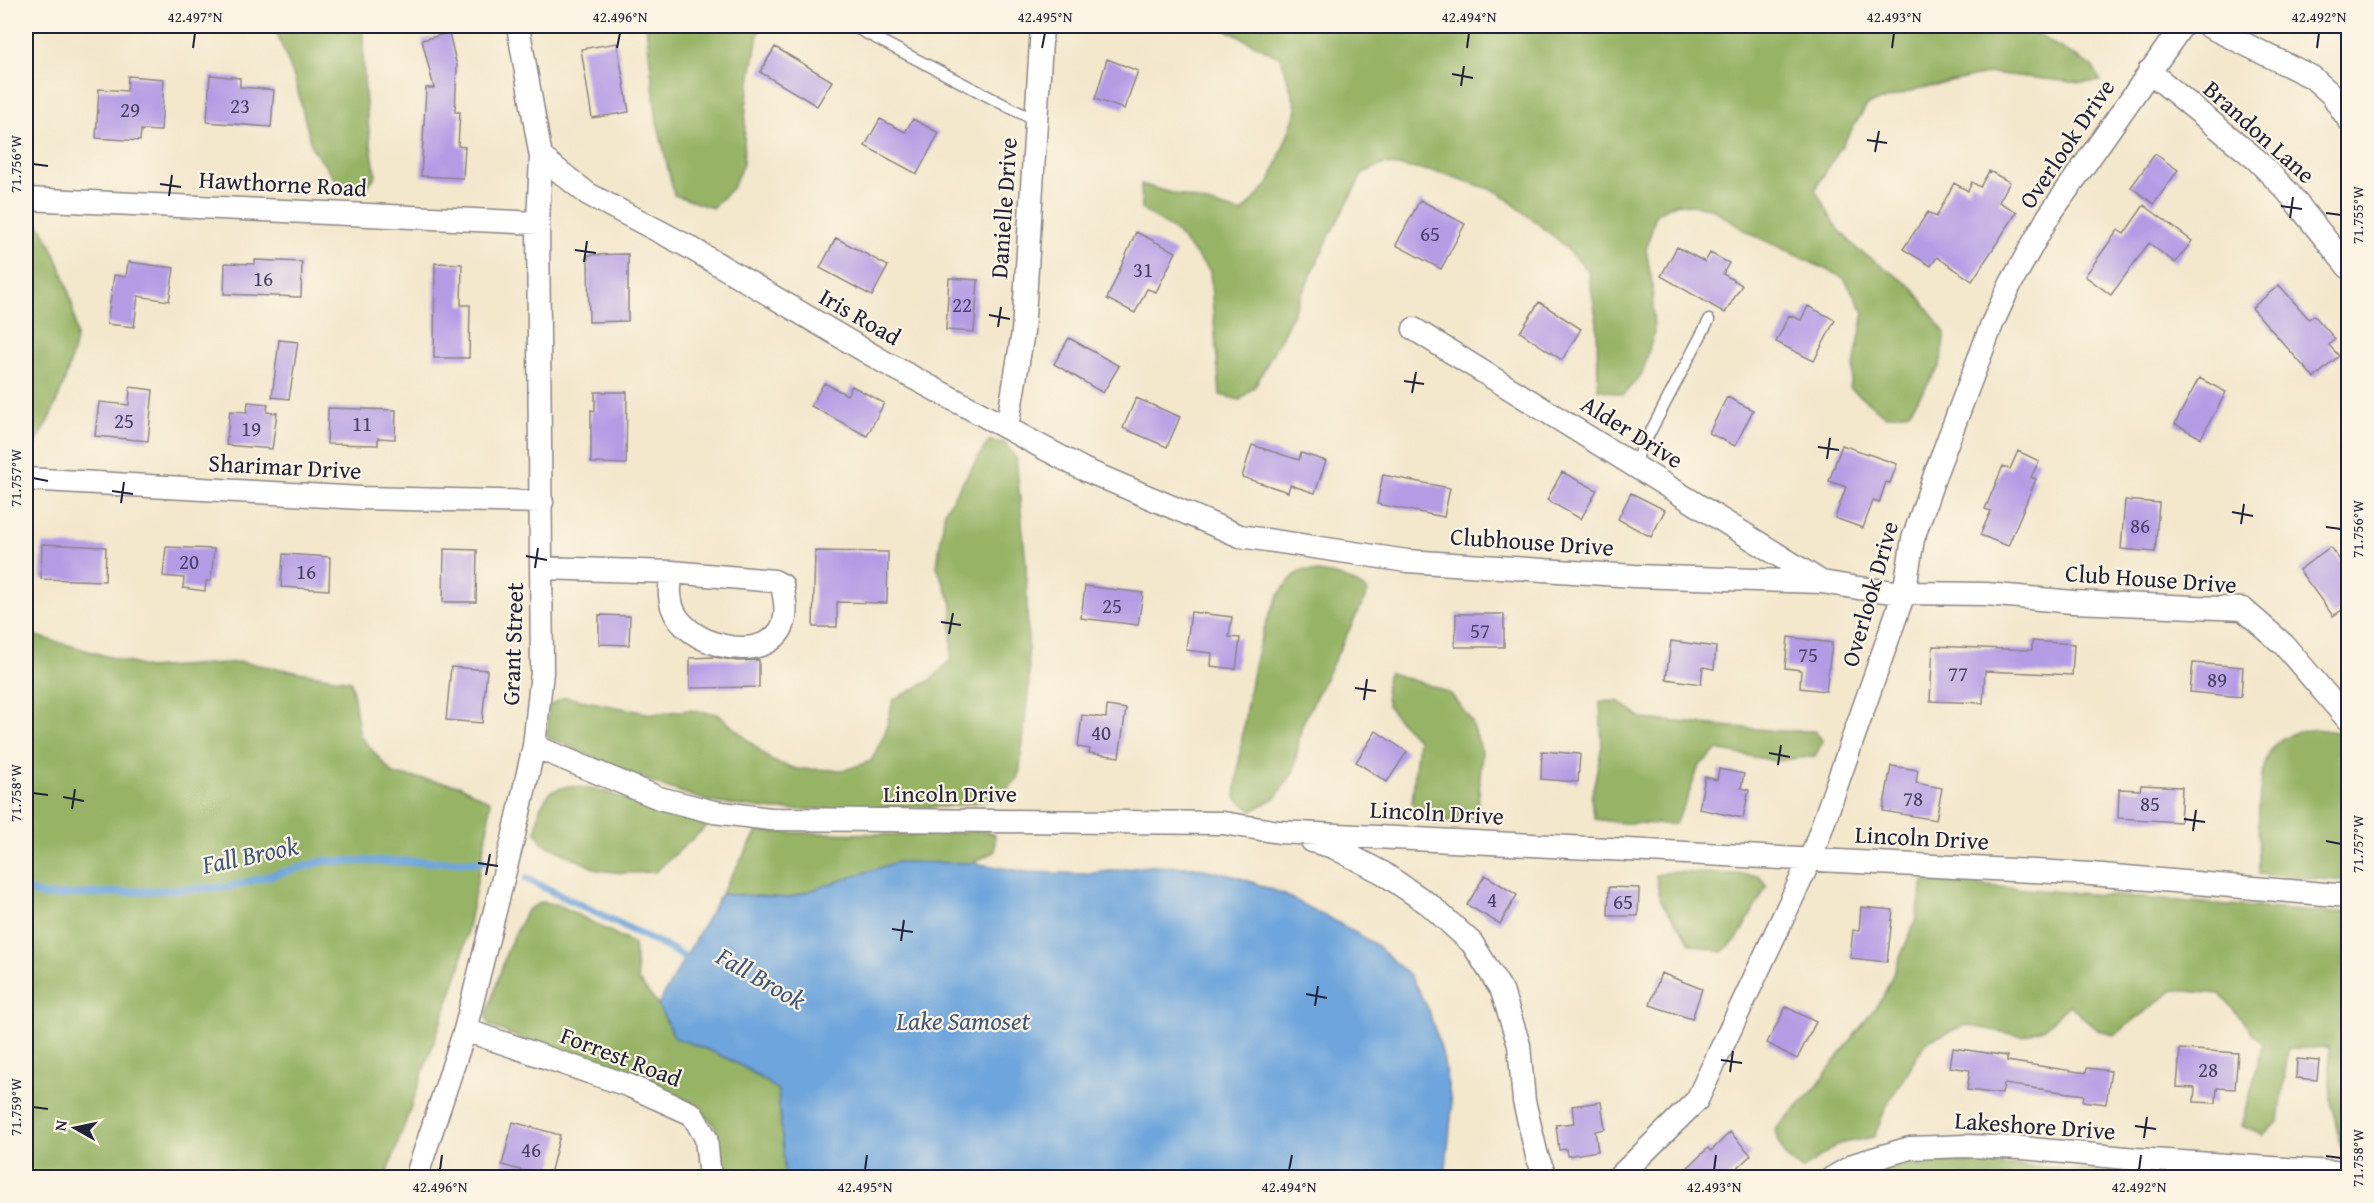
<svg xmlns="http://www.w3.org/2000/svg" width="2374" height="1203" font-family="'Gentium Book Plus',serif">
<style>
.forest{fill:#97b466;stroke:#5c6b50;stroke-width:1.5}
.water{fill:#6ea5dc;stroke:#48648c;stroke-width:1.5}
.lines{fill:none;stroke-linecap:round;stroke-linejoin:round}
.stream{stroke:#6ea5dc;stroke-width:8}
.building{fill:#b49ce5}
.service-casing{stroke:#8a8484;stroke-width:13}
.minor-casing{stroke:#8a8484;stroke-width:25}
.service{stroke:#fff;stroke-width:10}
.minor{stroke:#fff;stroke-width:22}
.ticks{fill:none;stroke:#22223b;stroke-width:2}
.labels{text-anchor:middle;stroke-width:4.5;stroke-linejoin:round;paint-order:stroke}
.number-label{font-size:21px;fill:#464066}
.street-label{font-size:24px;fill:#22223b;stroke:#fcf5e5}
.water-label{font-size:26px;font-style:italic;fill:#40567b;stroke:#fcf5e5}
.neatline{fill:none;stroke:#22223b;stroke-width:2}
.ticks-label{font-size:15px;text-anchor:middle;fill:#22223b}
</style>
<rect width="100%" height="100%" fill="#fcf5e5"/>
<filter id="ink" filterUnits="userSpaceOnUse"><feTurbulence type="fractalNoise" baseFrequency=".0167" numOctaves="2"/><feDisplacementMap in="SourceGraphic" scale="12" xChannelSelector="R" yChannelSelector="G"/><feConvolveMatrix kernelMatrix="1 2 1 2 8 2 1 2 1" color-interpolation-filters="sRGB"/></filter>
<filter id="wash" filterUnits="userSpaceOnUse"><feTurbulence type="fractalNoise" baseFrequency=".008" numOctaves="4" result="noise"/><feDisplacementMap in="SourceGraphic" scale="24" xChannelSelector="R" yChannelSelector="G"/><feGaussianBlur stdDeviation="1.35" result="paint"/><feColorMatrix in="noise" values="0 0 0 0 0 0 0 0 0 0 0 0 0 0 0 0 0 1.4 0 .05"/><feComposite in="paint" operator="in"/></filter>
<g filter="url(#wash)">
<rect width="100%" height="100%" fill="#f3e7cc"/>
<!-- forest -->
<path class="forest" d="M274 26H363C362 77 367 126 376 176L363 190 344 191 312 148 295 80Z
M646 26H764L758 34 746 105 743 164 732 188 712 208 674 195 657 121Z
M1225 26H2022L2092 66 2101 81 2081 83 1991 73 1918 89 1867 105 1815 189 1835 225 1857 249 1912 287 1945 333 1940 366 1909 412 1886 416 1850 388 1864 312 1844 278 1747 232 1711 208 1677 203 1656 214 1646 250 1652 283 1654 333 1642 374 1623 395 1598 389 1597 322 1588 270 1557 239 1498 192 1442 173 1385 164 1363 173 1330 235 1283 334 1255 386 1240 400 1220 395 1210 271 1176 232 1142 209 1141 184 1242 213 1270 182 1297 110 1281 58 1226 30Z
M33 216C56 247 75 297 76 336 76 343 73 352 71 359 62 395 46 428 26 460V217Z
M989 441 1005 443 1016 458 1026 564 1029 686 1019 777 999 799 943 807 775 810 710 802 654 783 547 737 549 706 565 697 652 714 690 710 718 714 772 761 797 769 845 770 871 761 885 733 893 700 931 680 951 659 952 604 937 567 945 510Z
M1303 570C1327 573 1349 575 1368 592L1302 725 1293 773 1276 797 1252 811 1235 797C1242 744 1252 596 1303 570Z
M26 633 148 668 241 662 351 681 360 736 393 774 459 785 490 802 488 826 460 968 386 1177H26Z
M1389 673 1426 684 1451 694 1471 720 1482 752 1477 817 1436 824 1412 803 1418 740C1397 716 1377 708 1389 673Z
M1618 701 1643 719 1779 731H1815L1823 741 1815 756 1776 761 1717 750 1699 766 1687 799 1675 824 1623 823 1595 819 1591 799 1602 746 1600 702Z
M2316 729 2342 733 2348 742V881L2259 874C2259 843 2254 769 2274 746 2284 733 2301 731 2316 729Z
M568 786 595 789 707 826 655 872 623 873 598 870 542 843 536 831 540 808 550 792Z
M984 831 995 835V851L973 863H896L788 898 721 894 757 832 929 835Z
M1670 872 1758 875 1767 886 1737 939 1722 952 1691 944 1660 900 1656 875Z
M1924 881 2329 913 2348 911V1149L2341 1148 2331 1102 2329 1047 2288 1049 2279 1121 2262 1135 2242 1126 2263 1044 2220 994 2174 990 2114 1035 2099 1031 2069 1005 2045 1028 2023 1036 1965 1025 1926 1042 1887 1105 1874 1137 1838 1144 1802 1170 1784 1155 1775 1130 1813 1091 1883 997 1915 922Z
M542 902 559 905 634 944 638 980 658 1005 675 1038C718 1052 742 1064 779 1090L785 1177H723L715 1126 694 1103 541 1047 490 1026 486 1017 508 948 527 910Z
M1912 1159 2186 1177 1859 1178Z"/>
<!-- water -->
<path class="water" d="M897 862 973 863 1027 872 1086 874 1149 866 1195 867 1238 877 1283 894 1337 922 1376 945 1410 976 1428 1008 1442 1052 1452 1108 1445 1177H785L778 1090C743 1064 717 1052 675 1038L658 1005 721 894 788 898Z"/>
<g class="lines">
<!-- stream -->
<path class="stream" d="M527 879 669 948 693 962
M26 890 45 896 229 887 324 861 483 862"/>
</g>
<g id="blocks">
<!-- building -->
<path class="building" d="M449 33 457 66 455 112H460L458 146 465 147 463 178 421 176 426 88H434L422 40Z
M617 43 629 112 592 118 581 49Z
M775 47 832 81 817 106 760 72Z
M1107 59 1138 71 1124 109 1095 99Z
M210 75 240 78V87L274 90 271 127 207 122Z
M128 76 164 79 161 131 141 130 140 141 96 138 99 89 127 91Z
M880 119 905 132 913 119 939 133 917 174 865 146Z
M2155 154 2178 170 2154 204 2131 187Z
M1989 171 2010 182 1999 202 2017 212 1972 281 1937 257 1931 266 1903 249 1928 212 1936 217 1954 183 1968 191 1972 182 1980 187Z
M1420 200 1465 224 1441 269 1396 245Z
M2144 205 2192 241 2175 263 2149 243 2111 295 2085 276 2118 230 2124 234Z
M1136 232 1176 252 1156 292 1147 289 1135 313 1107 299Z
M836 238 888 266 872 296 820 268Z
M1677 247 1705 262 1710 253 1729 263 1723 274 1742 285 1725 313 1661 276Z
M628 254V321L589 322 588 255Z
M255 260 302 262 301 297 224 294 225 263 255 264Z
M128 262 174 268 169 301 138 296 134 327 107 324 114 275 126 277Z
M435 263 462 264 461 305H470L469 358H434Z
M949 278 978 280 974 332 946 330Z
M2279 285 2309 319 2314 315 2335 339 2329 345 2339 356 2314 378 2252 308Z
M1539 302 1581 329 1562 360 1520 332Z
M1808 306 1835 320 1814 361 1776 342 1789 315 1801 320Z
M1069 338 1119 366 1103 393 1054 364Z
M279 340 298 342 289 399 272 397Z
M2199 378 2226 392 2201 438 2175 424Z
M824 383 847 395 852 386 884 403 867 436 811 406Z
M130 387 153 390 148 441 95 436 99 402 129 405Z
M595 392H627L626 464 591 463V410L595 411Z
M1727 397 1753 410 1735 446 1709 433Z
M1136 398 1180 417 1167 447 1123 428Z
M248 402 268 404 267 412 277 413 272 449 226 445 230 411 247 412Z
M328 408 396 410 395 439 378 438V445L327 444Z
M1252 445 1299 460 1301 453 1326 461 1315 493 1290 485 1288 492 1242 477Z
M1842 445 1897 464 1890 483 1886 482 1879 503 1873 501 1863 528 1835 518 1846 487 1829 481Z
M2018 451 2039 461 2031 477 2036 479 2008 546 1980 535 1991 511 1985 509 2003 466 2010 469Z
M1562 472 1597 490 1581 519 1547 500Z
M1383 475 1450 488 1444 517 1377 504Z
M1631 493 1665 510 1651 537 1618 519Z
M2125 500 2159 503 2155 552 2121 549Z
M42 544 106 547 105 581 41 579Z
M166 547 214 549 211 581H206L205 591 183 588 184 578 163 576Z
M2330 547 2349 572V605L2333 616 2299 570Z
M444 549 477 550 476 602H443Z
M815 551 888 552 887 603 837 602V627H813Z
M283 554 330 557 329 590 281 587Z
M1085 586 1143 593 1138 625 1081 618Z
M1191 612 1232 617 1229 637 1240 638 1236 669 1211 666 1212 653 1186 650Z
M1456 614H1504V647H1455Z
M599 615 630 616 629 645 599 644Z
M1788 637 1832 643 1826 691 1800 688 1801 670 1785 668Z
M1671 641 1716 647 1714 669 1703 667 1701 684 1666 679Z
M2032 641 2074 644 2072 675 1985 671 1983 703 1930 701 1933 646 2032 650Z
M714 657 737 661 759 660V687L690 688V658Z
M2193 663 2243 667 2241 697 2190 692Z
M451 667 487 670 482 723 446 720Z
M1107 706 1126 709 1119 757 1089 753 1090 749 1078 747 1082 715 1106 718Z
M1376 731 1407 752 1387 782 1356 762Z
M1542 751 1580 754 1578 782 1541 779Z
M1891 766 1918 770 1916 783 1942 788 1936 820 1883 811Z
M1719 769 1744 774 1741 788 1749 790 1743 818 1699 809 1705 777 1717 780Z
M2141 785 2182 787 2180 822 2118 818 2119 789 2140 790Z
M1485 875 1517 895 1500 924 1467 905Z
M1609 887 1639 888 1638 916H1608Z
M1861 907 1893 910 1887 962 1850 958 1853 930 1859 931Z
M1661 973 1702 989 1692 1019 1650 1005Z
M1786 1007 1816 1022 1797 1059 1767 1043Z
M1953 1048 2007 1056V1061L2086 1073 2087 1068 2111 1071 2106 1104 2083 1101 2084 1095 2004 1084 2002 1094 1967 1090 1970 1070 1950 1067Z
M2180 1049 2238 1053 2235 1089 2217 1088 2216 1103 2194 1102 2195 1088 2177 1087Z
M2297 1059 2319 1061 2317 1080 2296 1078Z
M1601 1102 1605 1129 1595 1131 1598 1151 1567 1156 1566 1149 1559 1150 1556 1125 1574 1123 1572 1106Z
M513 1122 560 1135 549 1178 502 1165Z
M1730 1132 1751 1155 1727 1178H1677L1708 1148 1711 1151Z"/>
</g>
</g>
<g filter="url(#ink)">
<use href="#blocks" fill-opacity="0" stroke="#8a8484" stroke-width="1.5"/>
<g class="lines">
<defs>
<path id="service" d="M852 26 1036 121
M1633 465 1709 320"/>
<path id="minor" d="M2208 26 2312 77 2332 95 2348 119
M2149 71 2257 160 2287 191 2348 267
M541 157 588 194 689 247 884 362 1083 469 1240 536 1407 561 1634 576 1822 582 1858 588 1904 593 1986 594 2073 602 2243 609 2284 645 2348 720
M26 199 538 223
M1414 329 1820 581
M1007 428 1023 332 1042 26
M26 479 361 498 542 502
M542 568 672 572C670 585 668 596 673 609 685 643 756 665 780 631 789 617 785 600 782 585L774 581 672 572
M534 746 659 798 714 812 770 819 1223 823 1279 832 2091 874 2348 896
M1312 841 1333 847 1383 873 1430 905 1472 943 1502 991 1519 1045 1524 1101 1537 1156 1546 1178
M465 1030 630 1086 692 1114 706 1138 710 1178
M416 1178 465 1030 513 839 534 746 542 672 538 223 541 157 518 26
M1618 1178 1697 1100 1811 858 1904 593 1913 539 1936 472 1992 324 2010 285 2048 217 2182 26
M1832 1178 1856 1164 1910 1148 1967 1146 2023 1148 2136 1159 2348 1173"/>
</defs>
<!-- service casing -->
<use href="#service" class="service-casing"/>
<!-- minor casing -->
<use href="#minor" class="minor-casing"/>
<!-- service -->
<use href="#service" class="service"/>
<!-- minor -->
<use href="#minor" class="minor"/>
</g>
</g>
<!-- ticks -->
<path class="ticks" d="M193 48 195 33M617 48 620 33M1042 48 1045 33M1467 48 1469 33M1892 48 1894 33M2317 48 2319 33M1452 74 1473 78M1461 86 1464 66M1867 140 1887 143M1875 152 1879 131M33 164 48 166M160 184 181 187M169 196 172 175M2281 206 2302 209M2326 213 2341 215M2290 218 2293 197M575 250 596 253M584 262 587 241M989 315 1010 319M998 327 1001 307M1404 381 1424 384M1412 393 1416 372M1818 447 1839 450M1827 459 1830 438M33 478 48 481M112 491 133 494M121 503 124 482M2232 512 2253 516M2241 524 2244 504M2326 527 2341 529M526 556 547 560M535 568 538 548M941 622 961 625M949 634 953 613M1355 688 1376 691M1364 700 1367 679M1769 753 1790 757M1778 765 1781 745M33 793 48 795M63 797 84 801M72 809 75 789M2184 819 2205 822M2193 831 2196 810M2326 841 2341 844M478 863 498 866M486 875 490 854M892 929 913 932M901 941 904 920M1306 994 1327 998M1315 1006 1318 986M1721 1060 1742 1063M1730 1072 1733 1051M33 1107 48 1109M2135 1126 2156 1129M2144 1138 2147 1117M2326 1156 2341 1158M440 1170 442 1155M865 1170 867 1155M1289 1170 1292 1155M1714 1170 1716 1155M2139 1170 2141 1155"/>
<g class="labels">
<!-- number labels -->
<g class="number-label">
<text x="240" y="113">23</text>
<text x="130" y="117">29</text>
<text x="1430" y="241">65</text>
<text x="1143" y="277">31</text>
<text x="263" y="286">16</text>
<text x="962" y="312">22</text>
<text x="124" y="428">25</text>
<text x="362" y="431">11</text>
<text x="251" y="436">19</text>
<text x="2140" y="533">86</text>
<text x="189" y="569">20</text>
<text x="306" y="579">16</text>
<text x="1112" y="613">25</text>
<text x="1480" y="638">57</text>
<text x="1808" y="662">75</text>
<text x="1958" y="681">77</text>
<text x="2217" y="687">89</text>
<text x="1101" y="740">40</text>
<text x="1913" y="806">78</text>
<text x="2150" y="811">85</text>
<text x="1492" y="907">4</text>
<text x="1623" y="909">65</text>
<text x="2208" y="1077">28</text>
<text x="531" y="1157">46</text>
</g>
<!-- street labels -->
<g class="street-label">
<text transform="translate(2259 132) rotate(42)" y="8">Brandon Lane</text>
<text transform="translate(2067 144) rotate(-56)" y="8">Overlook Drive</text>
<text transform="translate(283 184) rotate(3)" y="8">Hawthorne Road</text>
<text transform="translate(1004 208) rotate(-86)" y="8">Danielle Drive</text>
<text transform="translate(860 317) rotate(30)" y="8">Iris Road</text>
<text transform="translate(1632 432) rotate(32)" y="8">Alder Drive</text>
<text transform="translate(285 467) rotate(3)" y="8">Sharimar Drive</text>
<text transform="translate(1532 542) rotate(4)" y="8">Clubhouse Drive</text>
<text transform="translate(2151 579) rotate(4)" y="8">Club House Drive</text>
<text transform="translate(1870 594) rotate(-74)" y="8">Overlook Drive</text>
<text transform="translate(513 644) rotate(-88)" y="8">Grant Street</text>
<text x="950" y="802">Lincoln Drive</text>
<text transform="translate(1437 813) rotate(3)" y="8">Lincoln Drive</text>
<text transform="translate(1922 838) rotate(3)" y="8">Lincoln Drive</text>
<text transform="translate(621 1057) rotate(21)" y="8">Forrest Road</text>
<text transform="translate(2035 1126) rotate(4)" y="8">Lakeshore Drive</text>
</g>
<!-- water labels -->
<g class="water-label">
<text transform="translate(250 855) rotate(-12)" y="9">Fall Brook</text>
<text transform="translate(761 978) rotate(30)" y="9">Fall Brook</text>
<text x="963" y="1030">Lake Samoset</text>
</g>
</g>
<!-- margin -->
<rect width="2374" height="1203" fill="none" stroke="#fcf5e5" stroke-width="66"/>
<!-- north arrow -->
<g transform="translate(75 1128) rotate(279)" stroke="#fcf5e5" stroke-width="4.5" paint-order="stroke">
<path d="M0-4.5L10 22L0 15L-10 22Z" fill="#22223b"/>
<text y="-9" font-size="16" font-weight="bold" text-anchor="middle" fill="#22223b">N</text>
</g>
<rect x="33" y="33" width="2308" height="1137" class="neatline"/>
<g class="ticks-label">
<text x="195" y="22">42.497°N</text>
<text x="620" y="22">42.496°N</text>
<text x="1045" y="22">42.495°N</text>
<text x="1469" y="22">42.494°N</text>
<text x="1894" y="22">42.493°N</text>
<text x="2319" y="22">42.492°N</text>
<text transform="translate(16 164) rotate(-90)" y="5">71.756°W</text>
<text transform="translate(2358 215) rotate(-90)" y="5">71.755°W</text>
<text transform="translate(16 478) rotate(-90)" y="5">71.757°W</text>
<text transform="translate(2358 529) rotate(-90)" y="5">71.756°W</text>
<text transform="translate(16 793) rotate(-90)" y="5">71.758°W</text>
<text transform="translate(2358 844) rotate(-90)" y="5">71.757°W</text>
<text transform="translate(16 1107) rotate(-90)" y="5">71.759°W</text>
<text transform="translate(2358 1158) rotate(-90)" y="5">71.758°W</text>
<text x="440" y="1192">42.496°N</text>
<text x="865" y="1192">42.495°N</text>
<text x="1289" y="1192">42.494°N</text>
<text x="1714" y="1192">42.493°N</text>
<text x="2139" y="1192">42.492°N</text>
</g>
</svg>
